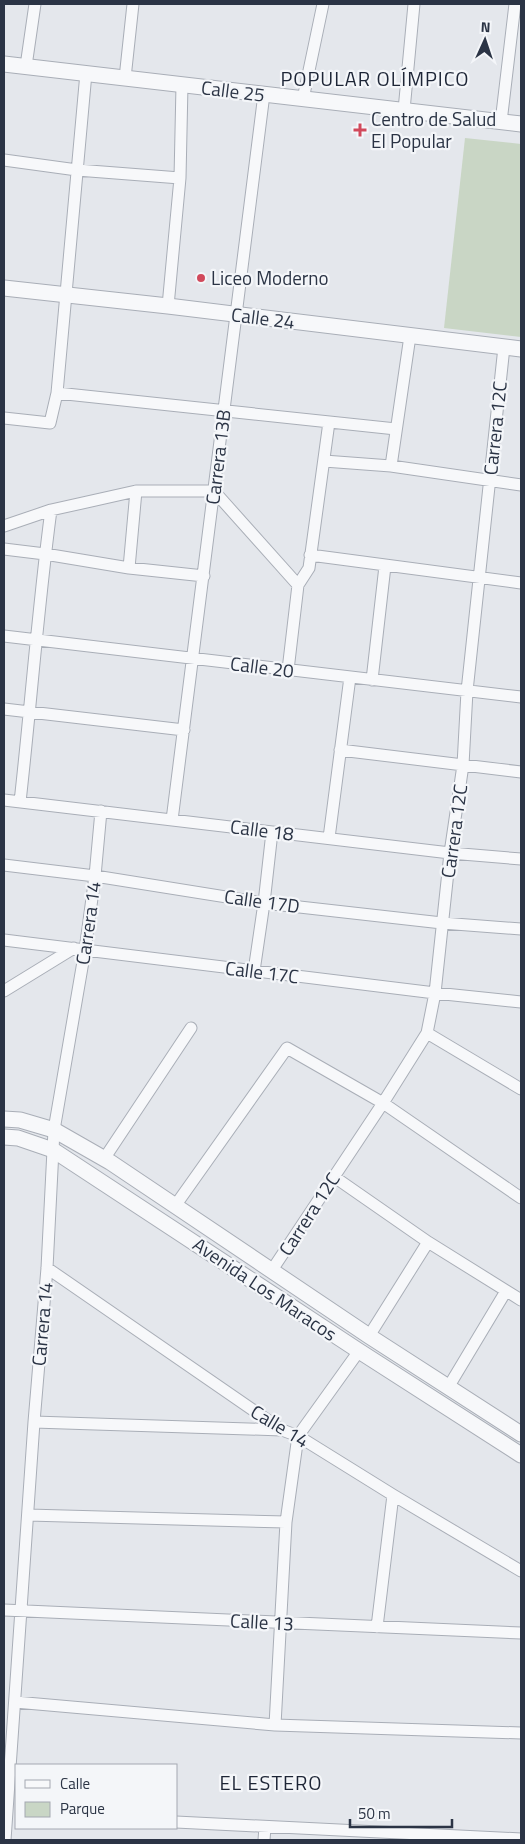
<svg xmlns="http://www.w3.org/2000/svg" width="525" height="1844" font-family="'Titillium Web',sans-serif">
<style>
.green{fill:#c9d6c5}
.lines{fill:none;stroke-linecap:round;stroke-linejoin:round}
.minor-casing{stroke:#a9aeb7;stroke-width:13}
.tertiary-casing{stroke:#a9aeb7;stroke-width:17}
.minor{stroke:#f7f8fa;stroke-width:11}
.tertiary{stroke:#f7f8fa;stroke-width:15}
.poi-dot{fill:#d1495b;stroke:#f4f6f9;stroke-width:2}
.labels{text-anchor:middle;stroke-width:4.5;stroke-linejoin:round;paint-order:stroke}
.street-label{font-size:19px;fill:#2b3445;stroke:#f4f6f9}
.poi-label{font-size:19px;fill:#2b3445;stroke:#f4f6f9;text-anchor:start}
.neighbourhood-label{font-size:20px;letter-spacing:1px;fill:#1d2536;stroke:#f4f6f9}
</style>
<rect width="100%" height="100%" fill="#e4e7ec"/>
<!-- green -->
<path class="green" d="M465 138 521 144V337L444 328Z"/>
<g class="lines">
<defs>
<path id="minor" d="M26 66 35 4
M125 78 133 4
M303 99 323 4
M404 110 414 4
M501 122 515 4
M4 160 77 170 180 178
M168 306 180 178 182 85
M57 393 396 429
M4 418 50 423 57 393 86 73
M324 461 391 466 521 485
M391 466 410 336
M4 526 51 510 136 491H214L298 585
M4 549 45 554 129 568 204 576
M310 555 521 583
M129 568 136 491
M4 636 521 697
M288 670 298 585 309 568 329 422
M372 680 385 566
M4 709 184 730
M340 750 521 772
M4 800 450 853 521 859
M20 802C31 704 38 607 51 510
M172 820 264 94
M329 838 350 677
M4 865 95 876 264 903 442 923 521 929
M4 940 435 993 521 1002
M254 971 264 903 272 832
M4 991 74 948
M427 1033 521 1089
M104 1159 191 1028
M333 1176 428 1242 521 1300
M175 1206 287 1048 383 1103 521 1198
M47 1268 282 1430 298 1436 393 1495 521 1571
M272 1270 383 1103 427 1033 435 993 450 853 463 765 467 691 504 347
M369 1336 428 1242
M449 1386 506 1291
M34 1422 282 1430
M28 1515 286 1522
M4 1610 521 1633
M377 1627 393 1495
M15 1702 275 1725 521 1733
M275 1725 286 1522 298 1436 359 1351
M176 1822 521 1839
M5 1840 34 1422 47 1268 54 1130 85 950 95 876 101 811
M264 1840 265 1827"/>
<path id="tertiary" d="M4 64 521 124
M4 288 168 306 521 349
M4 1119 20 1120 54 1130 110 1162 369 1336 521 1434
M4 1137 18 1138 53 1150 359 1351 521 1455"/>
</defs>
<!-- minor casing -->
<use href="#minor" class="minor-casing"/>
<!-- tertiary casing -->
<use href="#tertiary" class="tertiary-casing"/>
<!-- minor -->
<use href="#minor" class="minor"/>
<!-- tertiary -->
<use href="#tertiary" class="tertiary"/>
</g>
<!-- markers -->
<g class="poi-dot">
<path d="M357.5 122.5h5v5h5v5h-5v5h-5v-5h-5v-5h5z"/>
<circle cx="201" cy="278" r="5"/>
</g>
<g class="labels">
<!-- street labels -->
<g class="street-label">
<text transform="translate(233 91) rotate(7)" y="7">Calle 25</text>
<text transform="translate(263 318) rotate(7)" y="7">Calle 24</text>
<text transform="translate(495 428) rotate(-84)" y="7">Carrera 12C</text>
<text transform="translate(218 457) rotate(-83)" y="7">Carrera 13B</text>
<text transform="translate(262 667) rotate(7)" y="7">Calle 20</text>
<text transform="translate(262 830) rotate(7)" y="7">Calle 18</text>
<text transform="translate(454 831) rotate(-82)" y="7">Carrera 12C</text>
<text transform="translate(262 901) rotate(8)" y="7">Calle 17D</text>
<text transform="translate(88 923) rotate(-82)" y="7">Carrera 14</text>
<text transform="translate(262 972) rotate(7)" y="7">Calle 17C</text>
<text transform="translate(309 1214) rotate(-57)" y="7">Carrera 12C</text>
<text transform="translate(265 1289) rotate(34)" y="7">Avenida Los Maracos</text>
<text transform="translate(42 1324) rotate(-85)" y="7">Carrera 14</text>
<text transform="translate(280 1426) rotate(31)" y="7">Calle 14</text>
<text transform="translate(262 1622) rotate(3)" y="7">Calle 13</text>
</g>
<!-- poi labels -->
<g class="poi-label">
<text x="371" y="126">Centro de Salud<tspan x="371" dy="22">El Popular</tspan></text>
<text x="211" y="285">Liceo Moderno</text>
</g>
<!-- neighbourhood labels -->
<g class="neighbourhood-label">
<text x="375" y="86">POPULAR OLÍMPICO</text>
<text x="271" y="1790">EL ESTERO</text>
</g>
</g>
<!-- border -->
<rect width="525" height="1844" fill="none" stroke="#2b3445" stroke-width="10"/>
<!-- legend -->
<rect x="15" y="1764" width="162" height="65" fill="#f4f6f9" stroke="#a4a8b1"/>
<rect x="25" y="1780" width="25" height="8" fill="#f7f8fa" stroke="#a4a8b1"/>
<text x="60" y="1789" font-size="15" fill="#2b3445">Calle</text>
<rect x="25" y="1802" width="25" height="15" fill="#c9d6c5" stroke="#a4a8b1"/>
<text x="60" y="1814" font-size="15" fill="#2b3445">Parque</text>
<!-- north arrow -->
<g transform="translate(485 40) rotate(3)" stroke="#f4f6f9" stroke-width="4" paint-order="stroke">
<path d="M0-4L9 19L0 12L-9 19Z" fill="#2b3445"/>
<text y="-8" font-size="14" font-weight="bold" text-anchor="middle" fill="#2b3445">N</text>
</g>
<!-- scale -->
<path d="M350 1819v8h102v-8" fill="none" stroke="#2b3445" stroke-width="2.5"/>
<text x="358" y="1819" font-size="15" fill="#2b3445" stroke="#f4f6f9" stroke-width="4" paint-order="stroke">50 m</text>
</svg>
